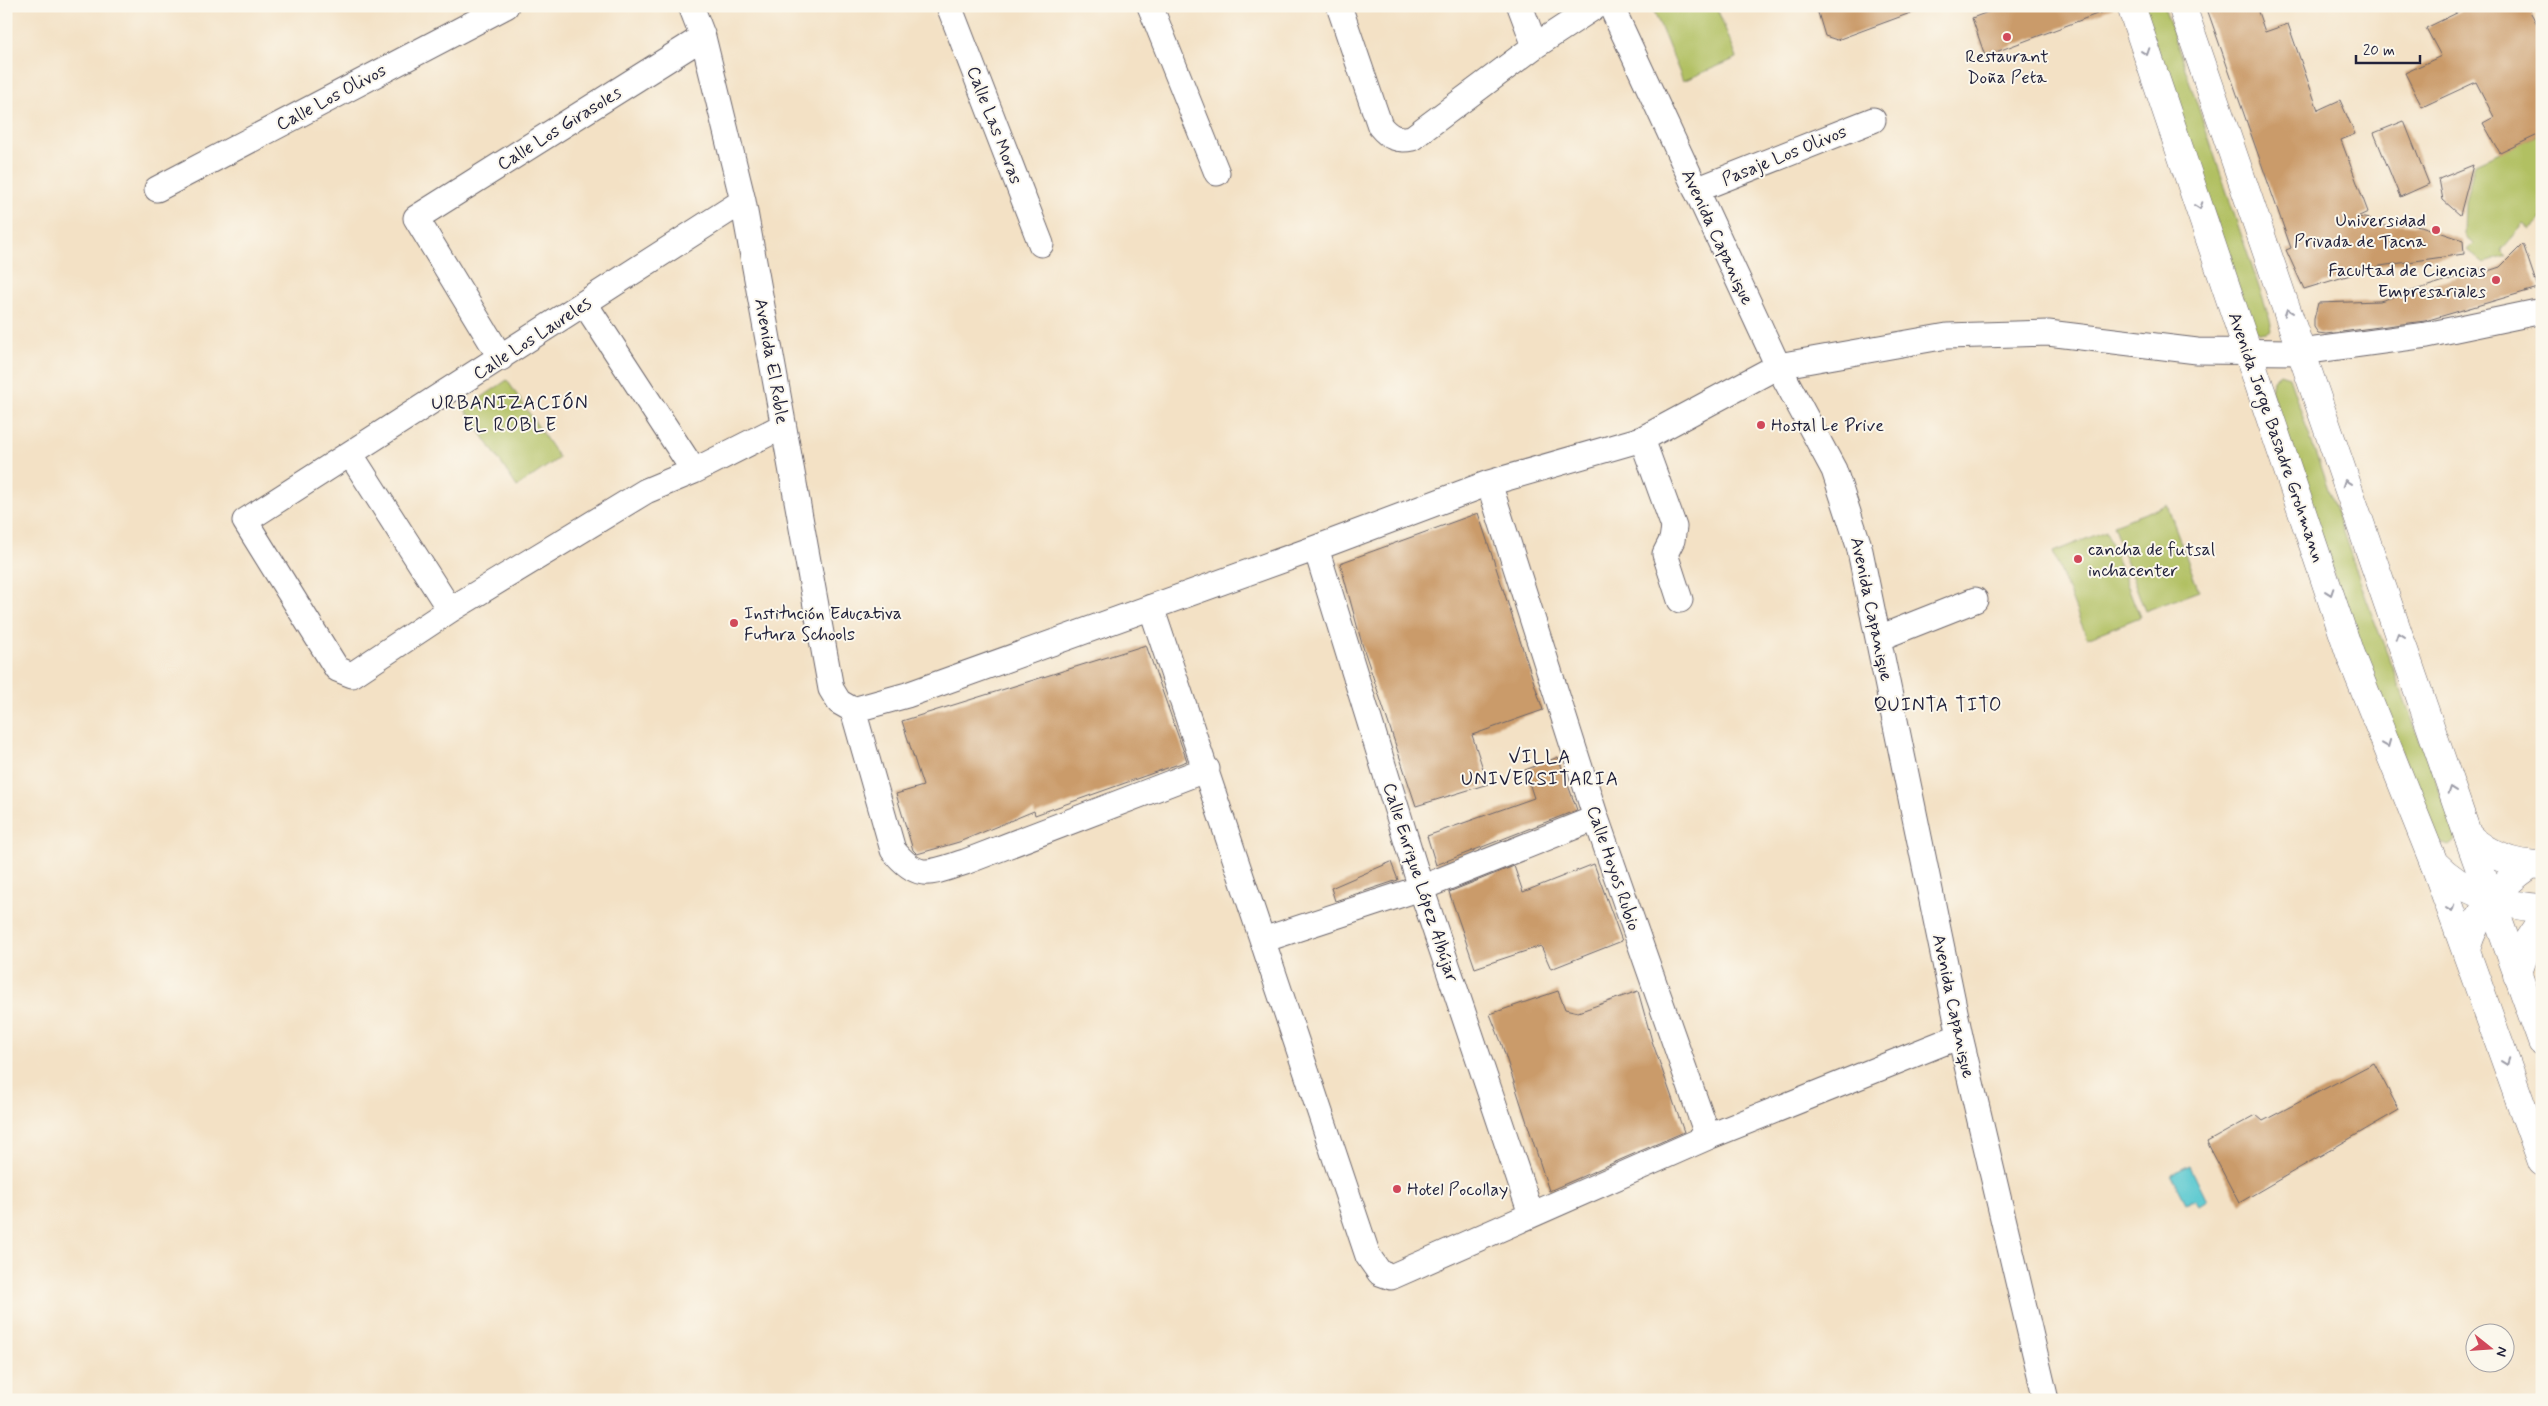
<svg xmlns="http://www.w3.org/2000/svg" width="2548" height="1406" font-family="Mynerve,sans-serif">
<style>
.green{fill:#b1c062;stroke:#6a714e}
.water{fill:#5bc9d0;stroke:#3e7686}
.building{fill:#ca9b6b}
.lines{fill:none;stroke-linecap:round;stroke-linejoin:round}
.street-casing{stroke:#6b656b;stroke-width:27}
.secondary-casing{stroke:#6b656b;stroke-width:29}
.highway-casing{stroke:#6b656b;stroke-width:29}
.street{stroke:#fff;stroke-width:25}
.secondary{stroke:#fff;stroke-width:28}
.highway{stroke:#fff;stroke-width:28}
.oneway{stroke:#9c9ca7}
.poi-dot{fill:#d1495b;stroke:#fbf7ec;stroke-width:2}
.labels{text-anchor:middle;stroke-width:4;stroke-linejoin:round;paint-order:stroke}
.poi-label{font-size:18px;fill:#22223b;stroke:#fbf7ec;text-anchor:start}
.street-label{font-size:18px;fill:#22223b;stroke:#fbf7ec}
.neighbourhood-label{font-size:19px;letter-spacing:1px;fill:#22223b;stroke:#fbf7ec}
</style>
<rect width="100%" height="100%" fill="#fbf7ec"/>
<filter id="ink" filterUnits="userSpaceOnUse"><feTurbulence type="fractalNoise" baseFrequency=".02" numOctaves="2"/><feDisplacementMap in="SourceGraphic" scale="10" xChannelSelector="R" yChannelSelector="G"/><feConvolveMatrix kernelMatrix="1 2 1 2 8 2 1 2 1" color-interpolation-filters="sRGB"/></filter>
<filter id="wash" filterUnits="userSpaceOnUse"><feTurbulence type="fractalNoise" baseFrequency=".0096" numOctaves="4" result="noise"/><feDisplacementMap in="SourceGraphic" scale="20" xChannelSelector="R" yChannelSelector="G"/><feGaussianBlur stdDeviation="1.12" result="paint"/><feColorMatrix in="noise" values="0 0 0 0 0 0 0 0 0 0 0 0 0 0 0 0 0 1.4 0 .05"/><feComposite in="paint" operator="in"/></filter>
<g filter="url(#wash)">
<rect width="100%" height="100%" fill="#f3e1c5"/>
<!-- green -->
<path class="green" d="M1652 6H1716L1737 58 1683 81Z
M2142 6H2164L2271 323 2270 330C2264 334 2260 333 2253 329Z
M2542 133V219L2530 229 2524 224 2501 250 2507 256 2484 263 2468 250 2474 244 2464 235 2465 203 2475 163Z
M2280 374 2289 377 2367 601 2454 829 2456 840 2449 846 2437 842 2344 605 2271 391 2273 380Z
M507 380 559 458 517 487 465 409Z
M2167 505 2199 591 2145 611 2113 525Z
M2106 531 2140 617 2087 638 2053 552Z"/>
<!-- water -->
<path class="water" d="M2190 1165 2207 1200 2199 1205 2195 1199 2186 1203 2171 1174Z"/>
<g id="blocks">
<!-- building -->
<path class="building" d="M1816 6H1923L1924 8 1837 40 1825 36Z
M2004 6H2113V8L1985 56 1972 18Z
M2206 6H2256L2265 32 2288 24 2318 110 2340 100 2355 134 2341 140 2368 212 2357 217 2371 219 2374 227 2403 224 2421 226 2463 240 2464 254 2380 266 2304 289 2286 250 2291 248Z
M2471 6H2527L2542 33V133L2500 153 2483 123 2494 117 2476 82 2422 107 2405 73 2441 56 2426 28Z
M2404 121 2429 184 2400 197 2374 133Z
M2473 165 2460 215 2443 200 2439 179Z
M2523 244 2538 288 2425 321 2326 334 2318 333 2314 327V319L2318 303 2380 301 2483 269 2485 272 2500 267Z
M1478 513 1543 710 1472 735 1488 784 1416 806 1362 644 1340 563Z
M1146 645 1187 761 1035 815 1034 811 959 842 917 854 913 850 896 794 923 786 902 721Z
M1558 757 1577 810 1436 865 1427 836 1534 798 1525 770Z
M1391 862 1398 880 1335 901 1331 888Z
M1594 864 1622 941 1551 969 1541 946 1475 968 1449 892 1514 866 1523 892Z
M1558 991 1565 1009 1578 1012 1638 991 1652 1041 1684 1132 1549 1191 1501 1042 1490 1014Z
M2374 1063 2399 1110 2239 1203 2207 1142 2256 1115 2263 1121Z"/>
</g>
</g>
<g filter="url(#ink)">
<use href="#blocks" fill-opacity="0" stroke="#6b656b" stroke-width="1"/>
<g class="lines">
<defs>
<path id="street" d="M691 6 703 37 743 201 831 689 839 702 853 710
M949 6 1041 244
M1150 6 1217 173
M1339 6 1380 126C1389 137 1397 141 1412 138L1535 46 1596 6
M1520 6 1535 46
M1611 6 1778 366 1834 470 1859 546 1960 1036 2046 1400
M157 189 506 6
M1696 190 1873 120
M743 201 245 521 337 669 352 675 450 610 646 491 694 471 783 426
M585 304 694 471
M501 358 416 218 703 37
M1642 439 1674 527 1672 540 1665 554 1680 600
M351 455 450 610
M1489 483 1596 818 1708 1137
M1316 548 1421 888 1531 1214
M1151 607 1368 1256 1380 1273 1391 1277 1708 1137 1960 1036
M1879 638 1975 600
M853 710 907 695 1316 548 1489 483 1642 439 1778 366 1947 336 2048 333 2197 351 2301 352 2427 335 2542 311
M853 710 893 850C919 882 930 873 965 862L1207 769
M1263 940 1421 888 1596 818"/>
<path id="secondary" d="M2468 836 2542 1042
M2434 863 2542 1162"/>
<path id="highway" d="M2131 6 2350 654 2434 863C2462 892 2502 906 2542 908
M2182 6 2468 836C2489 855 2513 865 2542 865
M2466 949C2478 911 2498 887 2530 865
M2517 975 2530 939 2542 921"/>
</defs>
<!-- street casing -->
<use href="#street" class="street-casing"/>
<!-- secondary casing -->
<use href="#secondary" class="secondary-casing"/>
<!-- highway casing -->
<use href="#highway" class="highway-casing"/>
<!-- street -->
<use href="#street" class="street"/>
<!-- secondary -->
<use href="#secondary" class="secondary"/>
<!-- highway -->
<use href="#highway" class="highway"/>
</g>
<!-- one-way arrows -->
<defs><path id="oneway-chevron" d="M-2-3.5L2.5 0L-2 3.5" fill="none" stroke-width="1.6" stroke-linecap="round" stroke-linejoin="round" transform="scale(1.25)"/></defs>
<g class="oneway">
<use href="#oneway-chevron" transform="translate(2146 52) rotate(71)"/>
<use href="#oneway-chevron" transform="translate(2199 206) rotate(71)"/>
<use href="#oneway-chevron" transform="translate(2288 312) rotate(-109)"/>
<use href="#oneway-chevron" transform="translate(2346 483) rotate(-109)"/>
<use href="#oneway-chevron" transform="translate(2330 592) rotate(71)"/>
<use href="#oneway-chevron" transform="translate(2399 636) rotate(-109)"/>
<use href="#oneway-chevron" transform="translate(2387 744) rotate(68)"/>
<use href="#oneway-chevron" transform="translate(2452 790) rotate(-109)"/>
<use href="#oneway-chevron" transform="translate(2451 909) rotate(70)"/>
<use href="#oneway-chevron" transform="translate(2506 1062) rotate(70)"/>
</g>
</g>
<!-- markers -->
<g class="poi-dot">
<circle cx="2007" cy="37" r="5"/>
<circle cx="2436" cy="230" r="5"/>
<circle cx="2496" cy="280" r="5"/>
<circle cx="1761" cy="425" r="5"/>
<circle cx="2078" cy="559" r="5"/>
<circle cx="734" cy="623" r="5"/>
<circle cx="1397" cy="1189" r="5"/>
</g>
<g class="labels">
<!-- poi labels -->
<g class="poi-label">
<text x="2007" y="62" text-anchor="middle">Restaurant<tspan x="2007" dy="21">Doña Peta</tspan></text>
<text x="2426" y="226" text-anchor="end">Universidad<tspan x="2426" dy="21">Privada de Tacna</tspan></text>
<text x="2486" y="276" text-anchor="end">Facultad de Ciencias<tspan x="2486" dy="21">Empresariales</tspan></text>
<text x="1771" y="431">Hostal Le Prive</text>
<text x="2088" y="555">cancha de futsal<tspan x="2088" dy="21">inchacenter</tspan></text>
<text x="744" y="619">Institución Educativa<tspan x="744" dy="21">Futura Schools</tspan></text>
<text x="1407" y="1195">Hotel Pocollay</text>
</g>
<!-- street labels -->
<g class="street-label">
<text transform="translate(331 97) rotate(-28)" y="6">Calle Los Olivos</text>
<text transform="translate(995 125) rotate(69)" y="6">Calle Las Moras</text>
<text transform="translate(559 128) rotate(-32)" y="6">Calle Los Girasoles</text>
<text transform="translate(1784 155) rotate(-22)" y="6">Pasaje Los Olivos</text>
<text transform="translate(1718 237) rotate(65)" y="6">Avenida Capanique</text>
<text transform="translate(532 338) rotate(-33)" y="6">Calle Los Laureles</text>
<text transform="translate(772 361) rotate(80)" y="6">Avenida El Roble</text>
<text transform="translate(2277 437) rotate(71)" y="6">Avenida Jorge Basadre Grohmann</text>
<text transform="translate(1872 609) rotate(78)" y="6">Avenida Capanique</text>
<text transform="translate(1614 868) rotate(71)" y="6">Calle Hoyos Rubio</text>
<text transform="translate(1421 882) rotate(72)" y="6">Calle Enrique López Albújar</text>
<text transform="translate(1954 1006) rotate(78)" y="6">Avenida Capanique</text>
</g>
<!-- neighbourhood labels -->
<g class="neighbourhood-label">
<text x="510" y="409">URBANIZACIÓN<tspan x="510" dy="22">EL ROBLE</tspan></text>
<text x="1938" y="711">QUINTA TITO</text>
<text x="1540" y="763">VILLA<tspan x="1540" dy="22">UNIVERSITARIA</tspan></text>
</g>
</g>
<!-- margin -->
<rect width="2548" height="1406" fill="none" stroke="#fbf7ec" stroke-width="25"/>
<!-- north arrow -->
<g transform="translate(2490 1348) rotate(107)"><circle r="24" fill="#fbf7ec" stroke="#a4a2a5"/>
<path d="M0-4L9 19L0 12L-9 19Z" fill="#d1495b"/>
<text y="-8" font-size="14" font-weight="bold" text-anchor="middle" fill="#22223b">N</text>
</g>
<!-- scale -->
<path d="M2356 55v8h64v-8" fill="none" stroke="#22223b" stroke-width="2.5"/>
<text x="2363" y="55" font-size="15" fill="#22223b" stroke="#fbf7ec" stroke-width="4" paint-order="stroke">20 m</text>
</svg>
